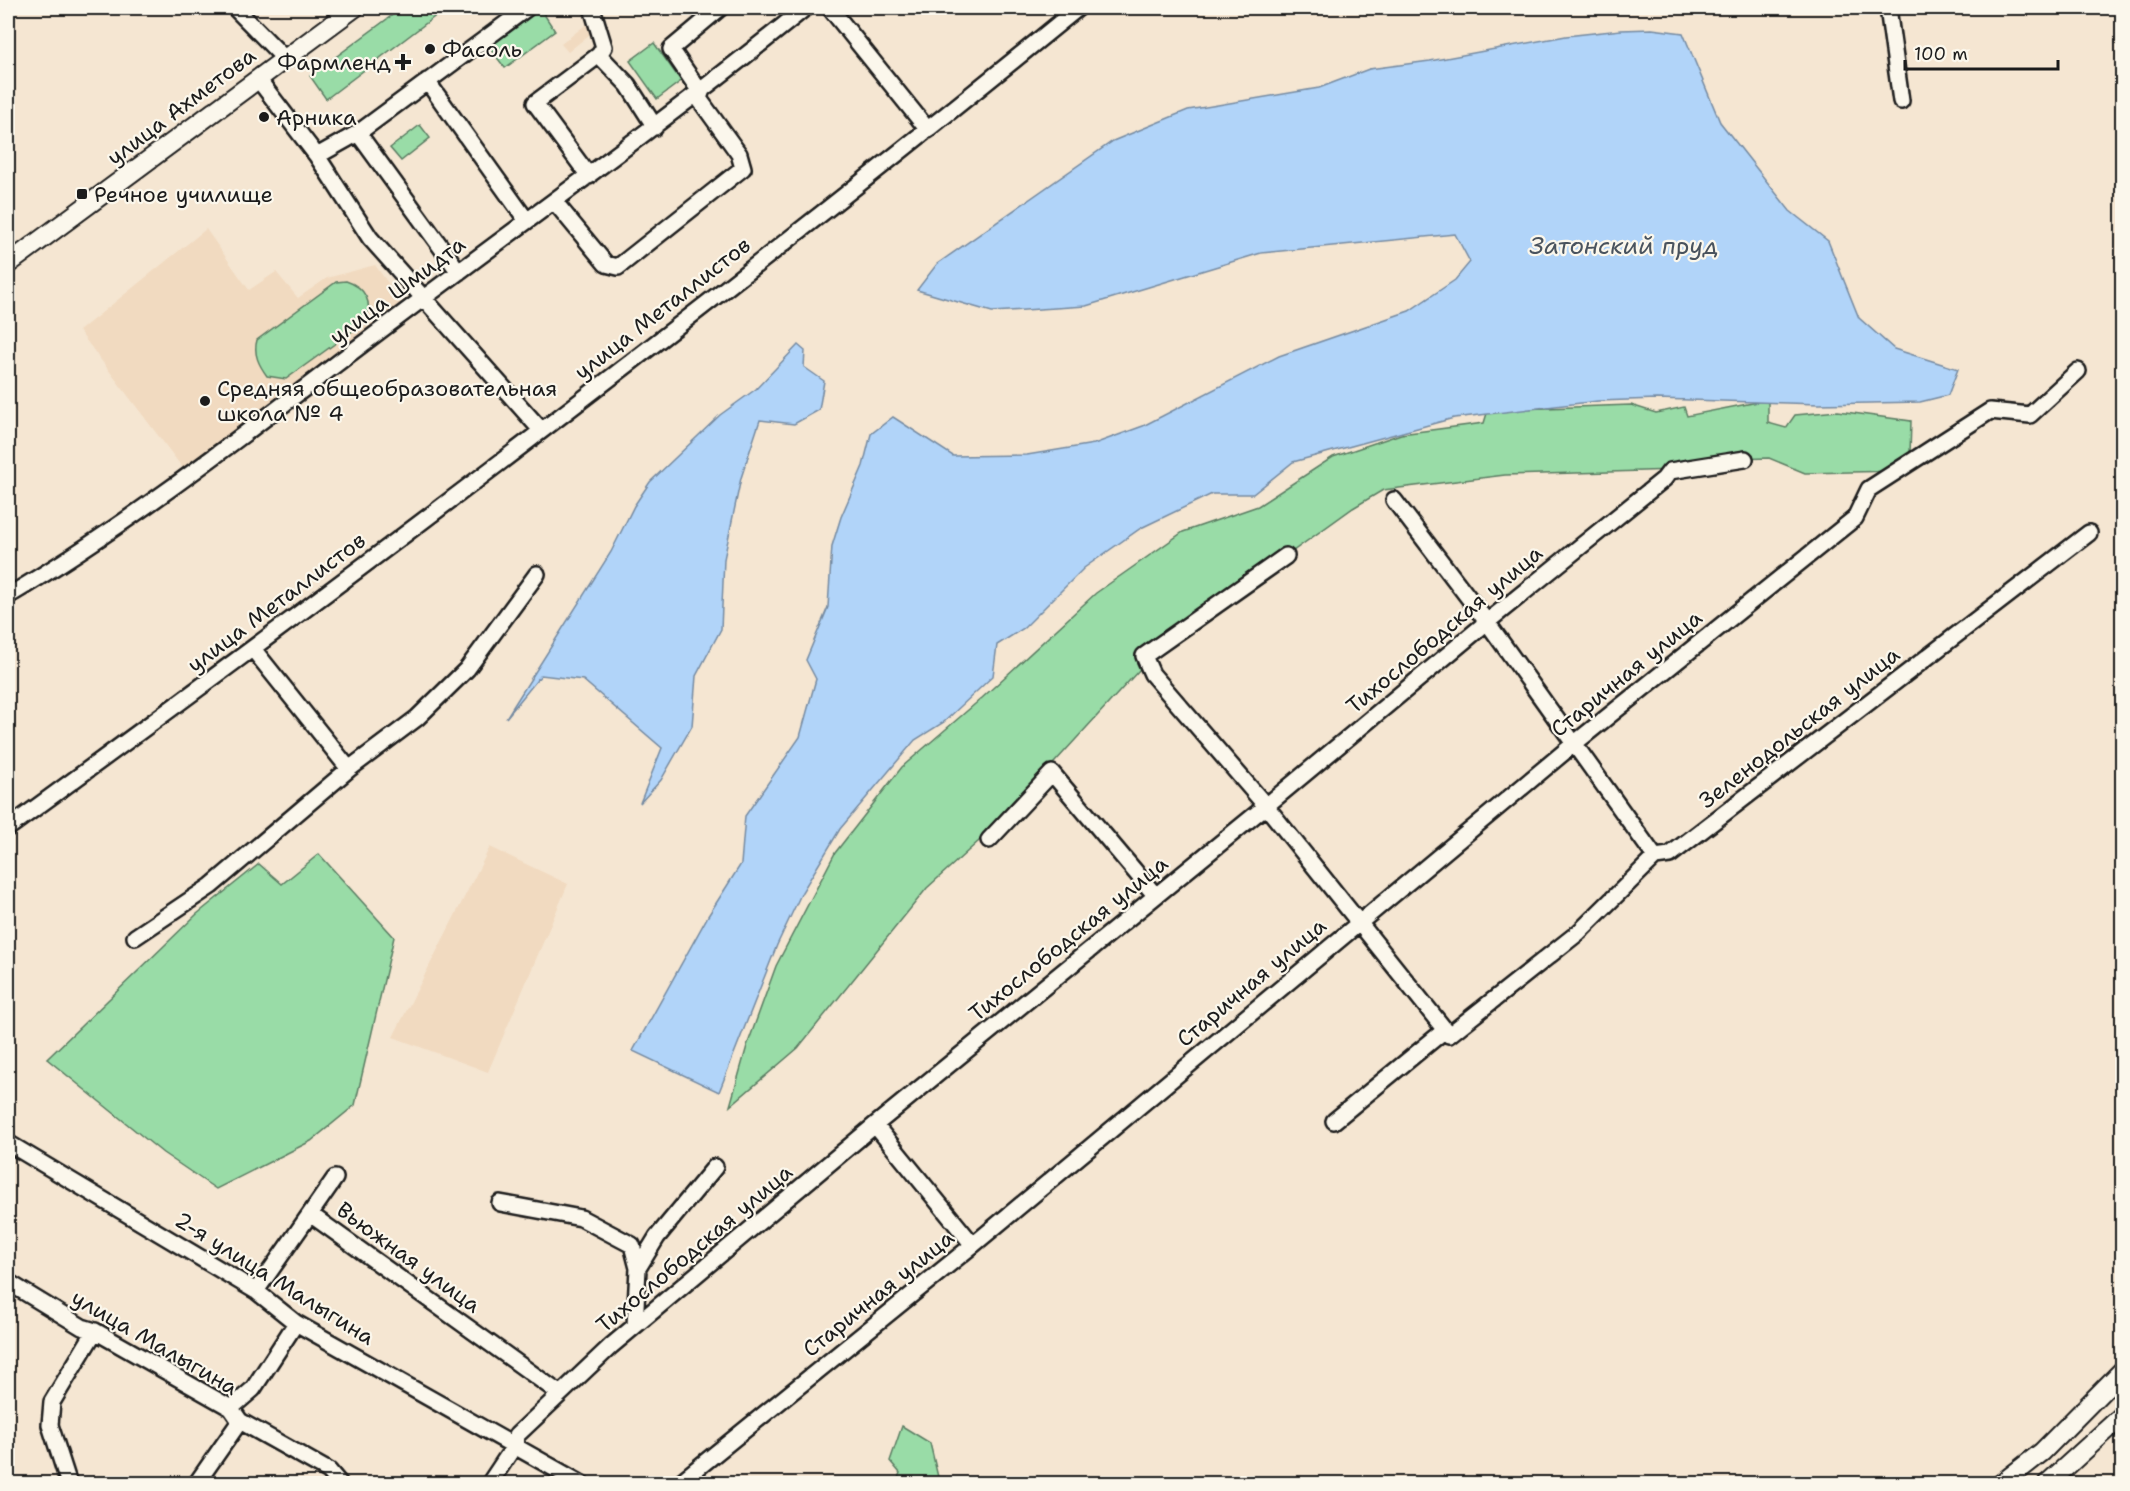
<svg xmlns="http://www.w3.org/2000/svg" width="2130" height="1491" font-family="'Shantell Sans',sans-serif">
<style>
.built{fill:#f1dac0}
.green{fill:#99dca7;stroke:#5a7c62;stroke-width:1.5}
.water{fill:#b1d4f9;stroke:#758aa1;stroke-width:1.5}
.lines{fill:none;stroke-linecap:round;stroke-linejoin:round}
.minor-casing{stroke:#1c1c1c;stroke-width:20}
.major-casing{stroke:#1c1c1c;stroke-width:22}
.minor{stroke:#fbf7ec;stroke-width:15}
.major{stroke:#fbf7ec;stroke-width:18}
.poi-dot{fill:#1c1c1c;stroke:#fbf7ec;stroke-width:2}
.labels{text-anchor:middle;stroke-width:4.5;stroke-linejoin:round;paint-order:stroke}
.poi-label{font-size:22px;fill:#1c1c1c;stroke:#fbf7ec;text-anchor:start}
.street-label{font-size:22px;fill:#1c1c1c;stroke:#fbf7ec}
.water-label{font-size:24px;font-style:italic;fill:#49535e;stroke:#fbf7ec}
</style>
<rect width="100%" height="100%" fill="#f5e6d2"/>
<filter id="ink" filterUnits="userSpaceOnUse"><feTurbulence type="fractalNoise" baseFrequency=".0167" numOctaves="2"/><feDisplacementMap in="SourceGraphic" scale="12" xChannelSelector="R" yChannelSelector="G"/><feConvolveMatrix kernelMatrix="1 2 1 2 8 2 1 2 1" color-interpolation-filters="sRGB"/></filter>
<g filter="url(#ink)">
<!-- built -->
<path class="built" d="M588 23 594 31 568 52 561 44Z
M206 229 249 290 276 272 298 298 327 278 375 265 404 305 185 471 79 331Z
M490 847 568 884 488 1072 393 1037Z"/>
<!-- green -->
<path class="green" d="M402 8H446L326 99 310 76Z
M540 8 555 31 505 68 488 46Z
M654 43 681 81 657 99 630 61Z
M420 125 430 138 401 161 390 148Z
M346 281C365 287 374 303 365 322L286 379 267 376C259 365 253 354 257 340L336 282Z
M1768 400V423L1786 428 1795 415 1838 411 1911 421 1910 454 1897 471 1805 473 1769 458 1695 460 1676 470 1505 475 1383 490 1353 508 1162 645 1000 822 927 888 798 1048 730 1106 747 1046 776 966 835 853 902 767 982 698 1096 593 1183 532 1258 506 1333 457 1401 434 1484 423 1488 410 1631 405 1656 413 1684 407 1687 416Z
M319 854 394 937 355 1105 311 1141 216 1189 163 1153 47 1059 197 914 259 864 282 884Z
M902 1426 930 1443 938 1477 933 1483H896L900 1473 890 1461Z"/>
<!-- water -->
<path class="water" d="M1652 29 1683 33 1720 122 1790 211 1828 241 1859 318 1894 349 1958 369 1948 395 1920 402 1819 404 1657 399 1598 401 1454 418 1293 462 1253 494H1212L1141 528 1084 568 1024 628 997 645 993 676 944 722 915 740 840 829 802 892 777 945 719 1092 633 1051 708 916 741 864 745 816 800 737 816 679 806 660 828 607 832 546 841 517 863 466 871 434 893 417 953 456 1027 455 1094 444 1143 426 1279 356 1409 311 1455 280 1470 262 1455 234 1261 253 1086 306 992 312 917 290 937 264 1113 141 1188 110 1319 88 1369 69 1430 61 1566 36 1621 30Z
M798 345 805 351 804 367 824 381 819 410 794 424 760 420 741 478 724 559 721 629 696 676 692 726 661 780 640 803 662 748 583 680 541 675 506 718 611 552 634 506 650 482 720 415 756 389Z"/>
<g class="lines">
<defs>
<path id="minor" d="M235 8 285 59
M592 8 604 47 599 55
M830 8 928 130
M1888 8 1901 101
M258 79 317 156 370 238 541 430
M427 81 527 221
M701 93 671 49 720 8
M317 156 358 133
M589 176 535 103 599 55 628 85 655 127
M554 201 606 264 618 267 743 168 739 154 697 96
M459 272 358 133 527 8
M1394 500 1487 622 1655 857 1670 855 2089 533
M1286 556 1144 656 1152 674 1266 806 1449 1035 1579 932 1655 857
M8 596C143 516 267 416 393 321 531 217 671 117 805 8
M253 649 349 769
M8 828C371 564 730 292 1078 8
M989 840 1052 773 1155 895
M135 937 211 886 349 769 417 718 467 669 537 574
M1334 1121 1445 1030
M875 1125 973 1245
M8 1143 256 1291 296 1323 582 1484
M500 1203 581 1218 632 1245 638 1268
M310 1214 335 1178
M8 1282 82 1327 95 1331 231 1408 240 1421 329 1471 340 1484
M256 1291 310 1214 559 1393
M635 1326 638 1268 657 1237 715 1167
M231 1408 253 1389 296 1323
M69 1484 50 1425 52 1402 95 1331
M196 1484 240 1421
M489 1484 515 1445 517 1435 611 1346 875 1125 1266 806 1487 622 1664 479 1670 471 1745 459
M678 1484 973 1245 1575 743 1855 518 1869 489 1990 411 2030 415 2078 371"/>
<path id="major" d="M8 264 354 8
M2001 1484 2042 1452 2122 1371
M2047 1484 2122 1416"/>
</defs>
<!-- minor casing -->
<use href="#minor" class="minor-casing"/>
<!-- major casing -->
<use href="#major" class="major-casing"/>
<!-- minor -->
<use href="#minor" class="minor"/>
<!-- major -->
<use href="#major" class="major"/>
</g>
</g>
<!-- markers -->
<g class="poi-dot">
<circle cx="430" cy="49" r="6"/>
<path d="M400 53h6v6h6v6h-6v6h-6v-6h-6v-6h6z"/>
<circle cx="264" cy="117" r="6"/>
<rect x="76" y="188" width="12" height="12" rx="3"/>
<circle cx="205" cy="401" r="6"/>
</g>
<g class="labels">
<!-- poi labels -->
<g class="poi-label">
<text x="442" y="57">Фасоль</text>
<text x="391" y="70" text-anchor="end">Фармленд</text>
<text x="276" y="125">Арника</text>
<text x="94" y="202">Речное училище</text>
<text x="217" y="396">Средняя общеобразовательная<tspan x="217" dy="25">школа № 4</tspan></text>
</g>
<!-- street labels -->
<g class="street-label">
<text transform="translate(181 106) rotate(-37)" y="8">улица Ахметова</text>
<text transform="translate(397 290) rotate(-37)" y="8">улица Шмидта</text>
<text transform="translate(662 308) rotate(-38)" y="8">улица Металлистов</text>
<text transform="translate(276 602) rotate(-37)" y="8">улица Металлистов</text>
<text transform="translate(1444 629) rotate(-40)" y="8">Тихослободская улица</text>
<text transform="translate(1626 673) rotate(-39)" y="8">Старичная улица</text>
<text transform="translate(1799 727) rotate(-38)" y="8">Зеленодольская улица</text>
<text transform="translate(1068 938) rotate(-39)" y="8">Тихослободская улица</text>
<text transform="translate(1251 982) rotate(-40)" y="8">Старичная улица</text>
<text transform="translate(694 1248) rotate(-40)" y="8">Тихослободская улица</text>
<text transform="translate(409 1257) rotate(36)" y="8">Вьюжная улица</text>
<text transform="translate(275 1278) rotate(32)" y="8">2-я улица Малыгина</text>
<text transform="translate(878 1293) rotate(-39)" y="8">Старичная улица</text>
<text transform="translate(155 1342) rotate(30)" y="8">улица Малыгина</text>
</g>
<!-- water labels -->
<g class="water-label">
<text x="1624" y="254">Затонский пруд</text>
</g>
</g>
<!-- margin -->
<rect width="2130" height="1491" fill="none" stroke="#fbf7ec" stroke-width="30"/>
<rect x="15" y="15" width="2100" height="1461" fill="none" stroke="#1c1c1c" stroke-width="2" filter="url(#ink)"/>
<!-- scale -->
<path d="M1905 60v9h153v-9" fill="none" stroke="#1c1c1c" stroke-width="3"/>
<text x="1914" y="60" font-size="18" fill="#1c1c1c" stroke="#fbf7ec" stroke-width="4.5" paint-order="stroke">100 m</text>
</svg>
